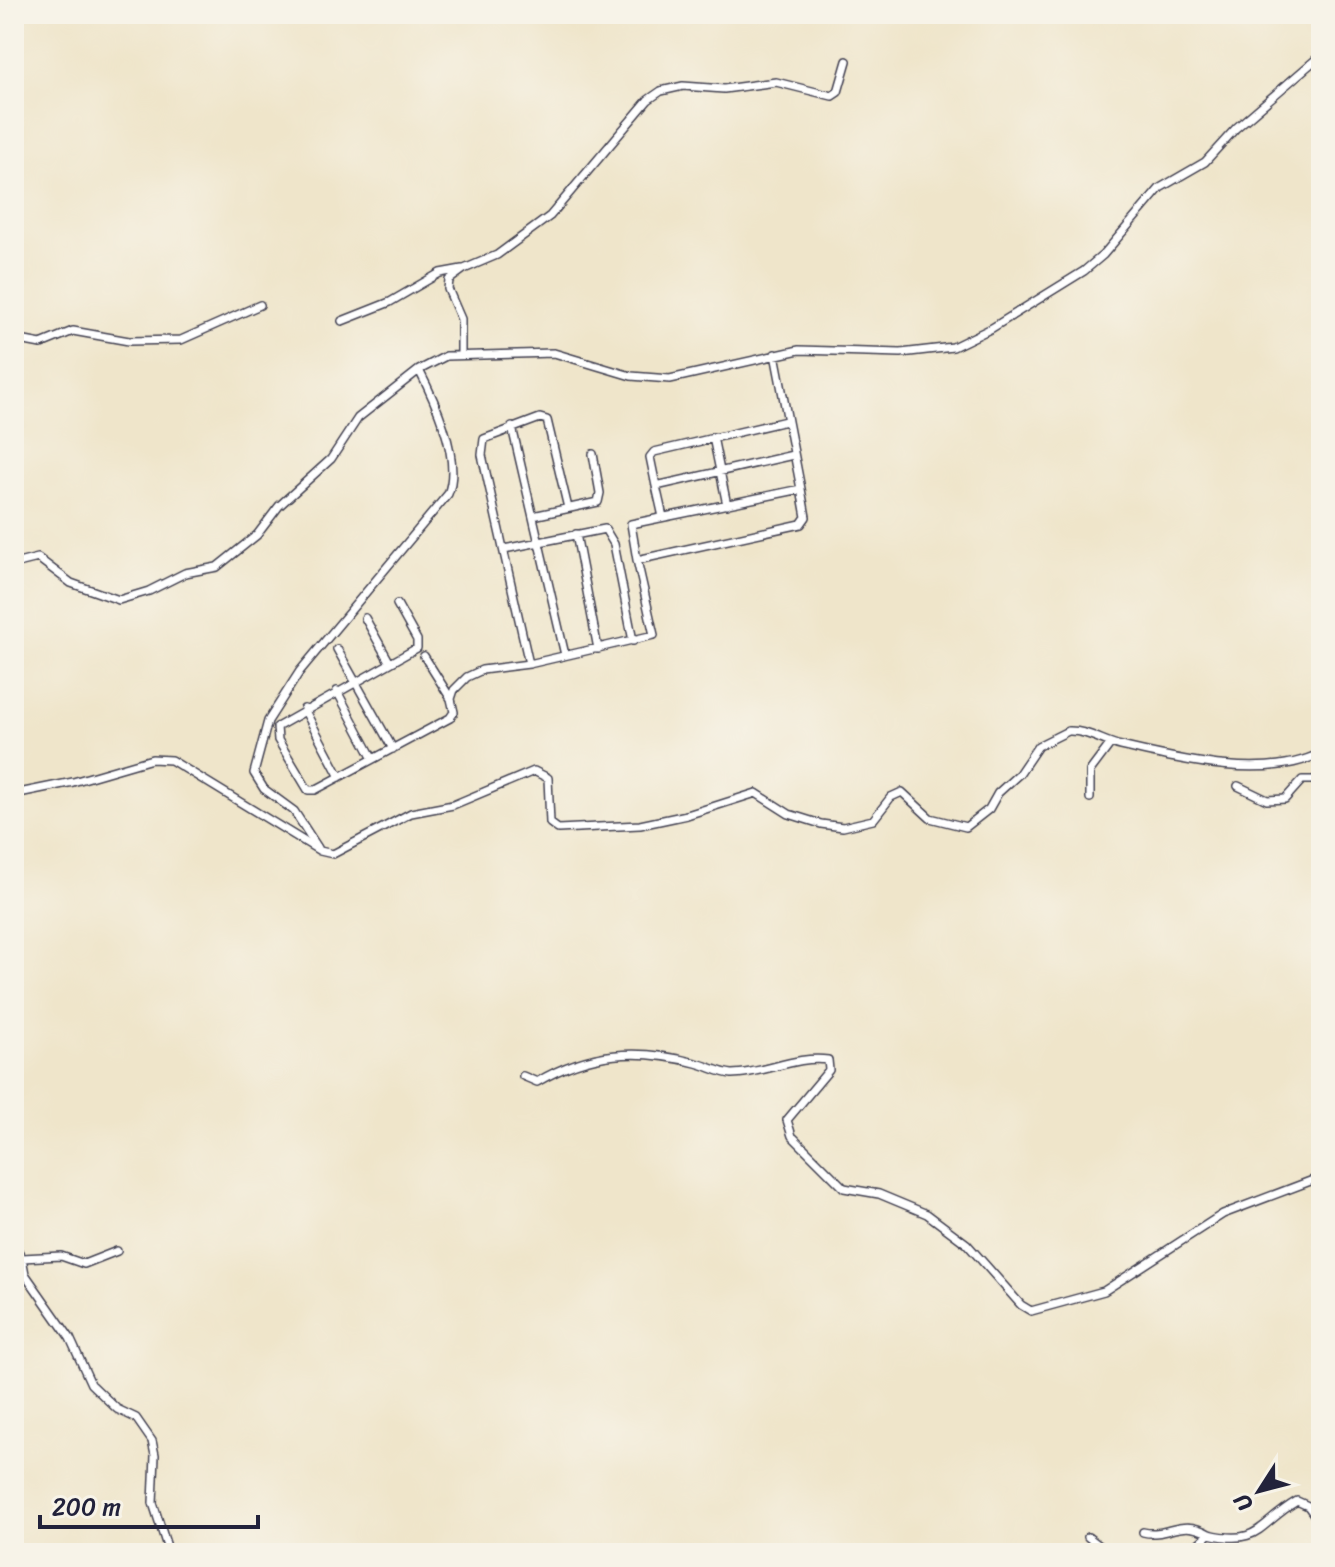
<svg xmlns="http://www.w3.org/2000/svg" width="1335" height="1567" font-family="Sriracha,sans-serif">
<style>
.lines{fill:none;stroke-linecap:round;stroke-linejoin:round}
.street-casing{stroke:#413f50;stroke-width:10}
.street{stroke:#fff;stroke-width:7}
</style>
<rect width="100%" height="100%" fill="#f7f3e8"/>
<filter id="ink" filterUnits="userSpaceOnUse"><feTurbulence type="fractalNoise" baseFrequency=".0125" numOctaves="2"/><feDisplacementMap in="SourceGraphic" scale="16" xChannelSelector="R" yChannelSelector="G"/><feConvolveMatrix kernelMatrix="1 2 1 2 8 2 1 2 1" color-interpolation-filters="sRGB"/></filter>
<filter id="wash" filterUnits="userSpaceOnUse"><feTurbulence type="fractalNoise" baseFrequency=".006" numOctaves="4" result="noise"/><feDisplacementMap in="SourceGraphic" scale="32" xChannelSelector="R" yChannelSelector="G"/><feGaussianBlur stdDeviation="1.8" result="paint"/><feColorMatrix in="noise" values="0 0 0 0 0 0 0 0 0 0 0 0 0 0 0 0 0 1.4 0 .05"/><feComposite in="paint" operator="in"/></filter>
<g filter="url(#wash)">
<rect width="100%" height="100%" fill="#efe5ca"/>
</g>
<g filter="url(#ink)">
<g class="lines">
<defs>
<path id="street" d="M342 321 390 302 440 273 462 269
M14 346 25 341 41 344 73 331 129 341 181 340 260 305
M461 355V319L448 289 449 280 464 269 497 255 550 216 648 100 661 91 683 86 724 89 776 82 832 96 838 92 847 61
M512 427 565 655
M713 437 727 505
M656 486 650 457 654 452 786 421
M533 516 598 502 600 493 593 454
M663 517 656 486 793 455
M576 534 598 649
M504 549 605 529 614 544 633 641
M637 560 631 524 801 489 775 354
M14 564 38 558 71 583 119 600 149 591 185 573 217 567 257 535 279 506 331 459 358 418 419 370 446 356 554 353 631 376 670 379 799 350 901 353 953 347 992 328 1084 271 1103 255 1160 188 1205 162 1236 128 1321 55
M397 604 417 640V648L277 727 278 740 308 790H315L450 718 454 712 451 699 454 690 467 677 482 670 529 664 654 635 637 560 801 524 806 517 801 489
M365 618 390 663
M337 649 393 749
M424 656 451 699
M529 664 482 455 484 439 540 418 547 420 568 508
M337 691 373 759
M304 709 340 777
M1238 786 1267 800 1285 799 1302 780H1314L1321 774
M14 794 73 782 152 759 171 760 320 851 333 854 411 813 453 805 534 771 548 778 550 823 558 829 640 825 687 815 756 793 789 814 821 824 843 827 873 820 891 797 902 792 930 818 966 827 989 809 998 793 1019 774 1038 746 1068 731C1087 730 1103 742 1121 746 1181 760 1265 781 1321 753
M1090 798V771L1111 743
M318 848 294 811 264 789 254 773 268 721 300 671 448 494C462 459 435 401 419 370
M523 1076 537 1082C589 1051 638 1048 696 1063 708 1066 720 1073 732 1074 764 1074 796 1055 828 1060L829 1070 787 1120 792 1136 844 1188 879 1194 927 1214 967 1244 1021 1305 1031 1311 1104 1291 1223 1214 1321 1177
M14 1244 22 1258 25 1274 70 1338 91 1384 117 1409 136 1418 152 1441 155 1455 153 1503 169 1553
M22 1258 61 1256 84 1264 117 1251
M1143 1532C1168 1538 1180 1517 1209 1534
M1088 1537 1109 1553
M1188 1553 1209 1534C1260 1546 1258 1524 1297 1501L1308 1506 1321 1524"/>
</defs>
<!-- street casing -->
<use href="#street" class="street-casing"/>
<!-- street -->
<use href="#street" class="street"/>
</g>
</g>
<!-- margin -->
<rect width="1335" height="1567" fill="none" stroke="#f7f3e8" stroke-width="48"/>
<!-- north arrow -->
<g transform="translate(1259 1491) rotate(234)" stroke="#f7f3e8" stroke-width="6" paint-order="stroke">
<path d="M0-6L14 30L0 20L-14 30Z" fill="#22223b"/>
<text y="-12" font-size="22" font-weight="bold" text-anchor="middle" fill="#22223b">U</text>
</g>
<!-- scale -->
<path d="M40 1515v12h218v-12" fill="none" stroke="#22223b" stroke-width="4"/>
<text x="52" y="1515" font-size="24" fill="#22223b" stroke="#f7f3e8" stroke-width="6" paint-order="stroke">200 m</text>
</svg>
